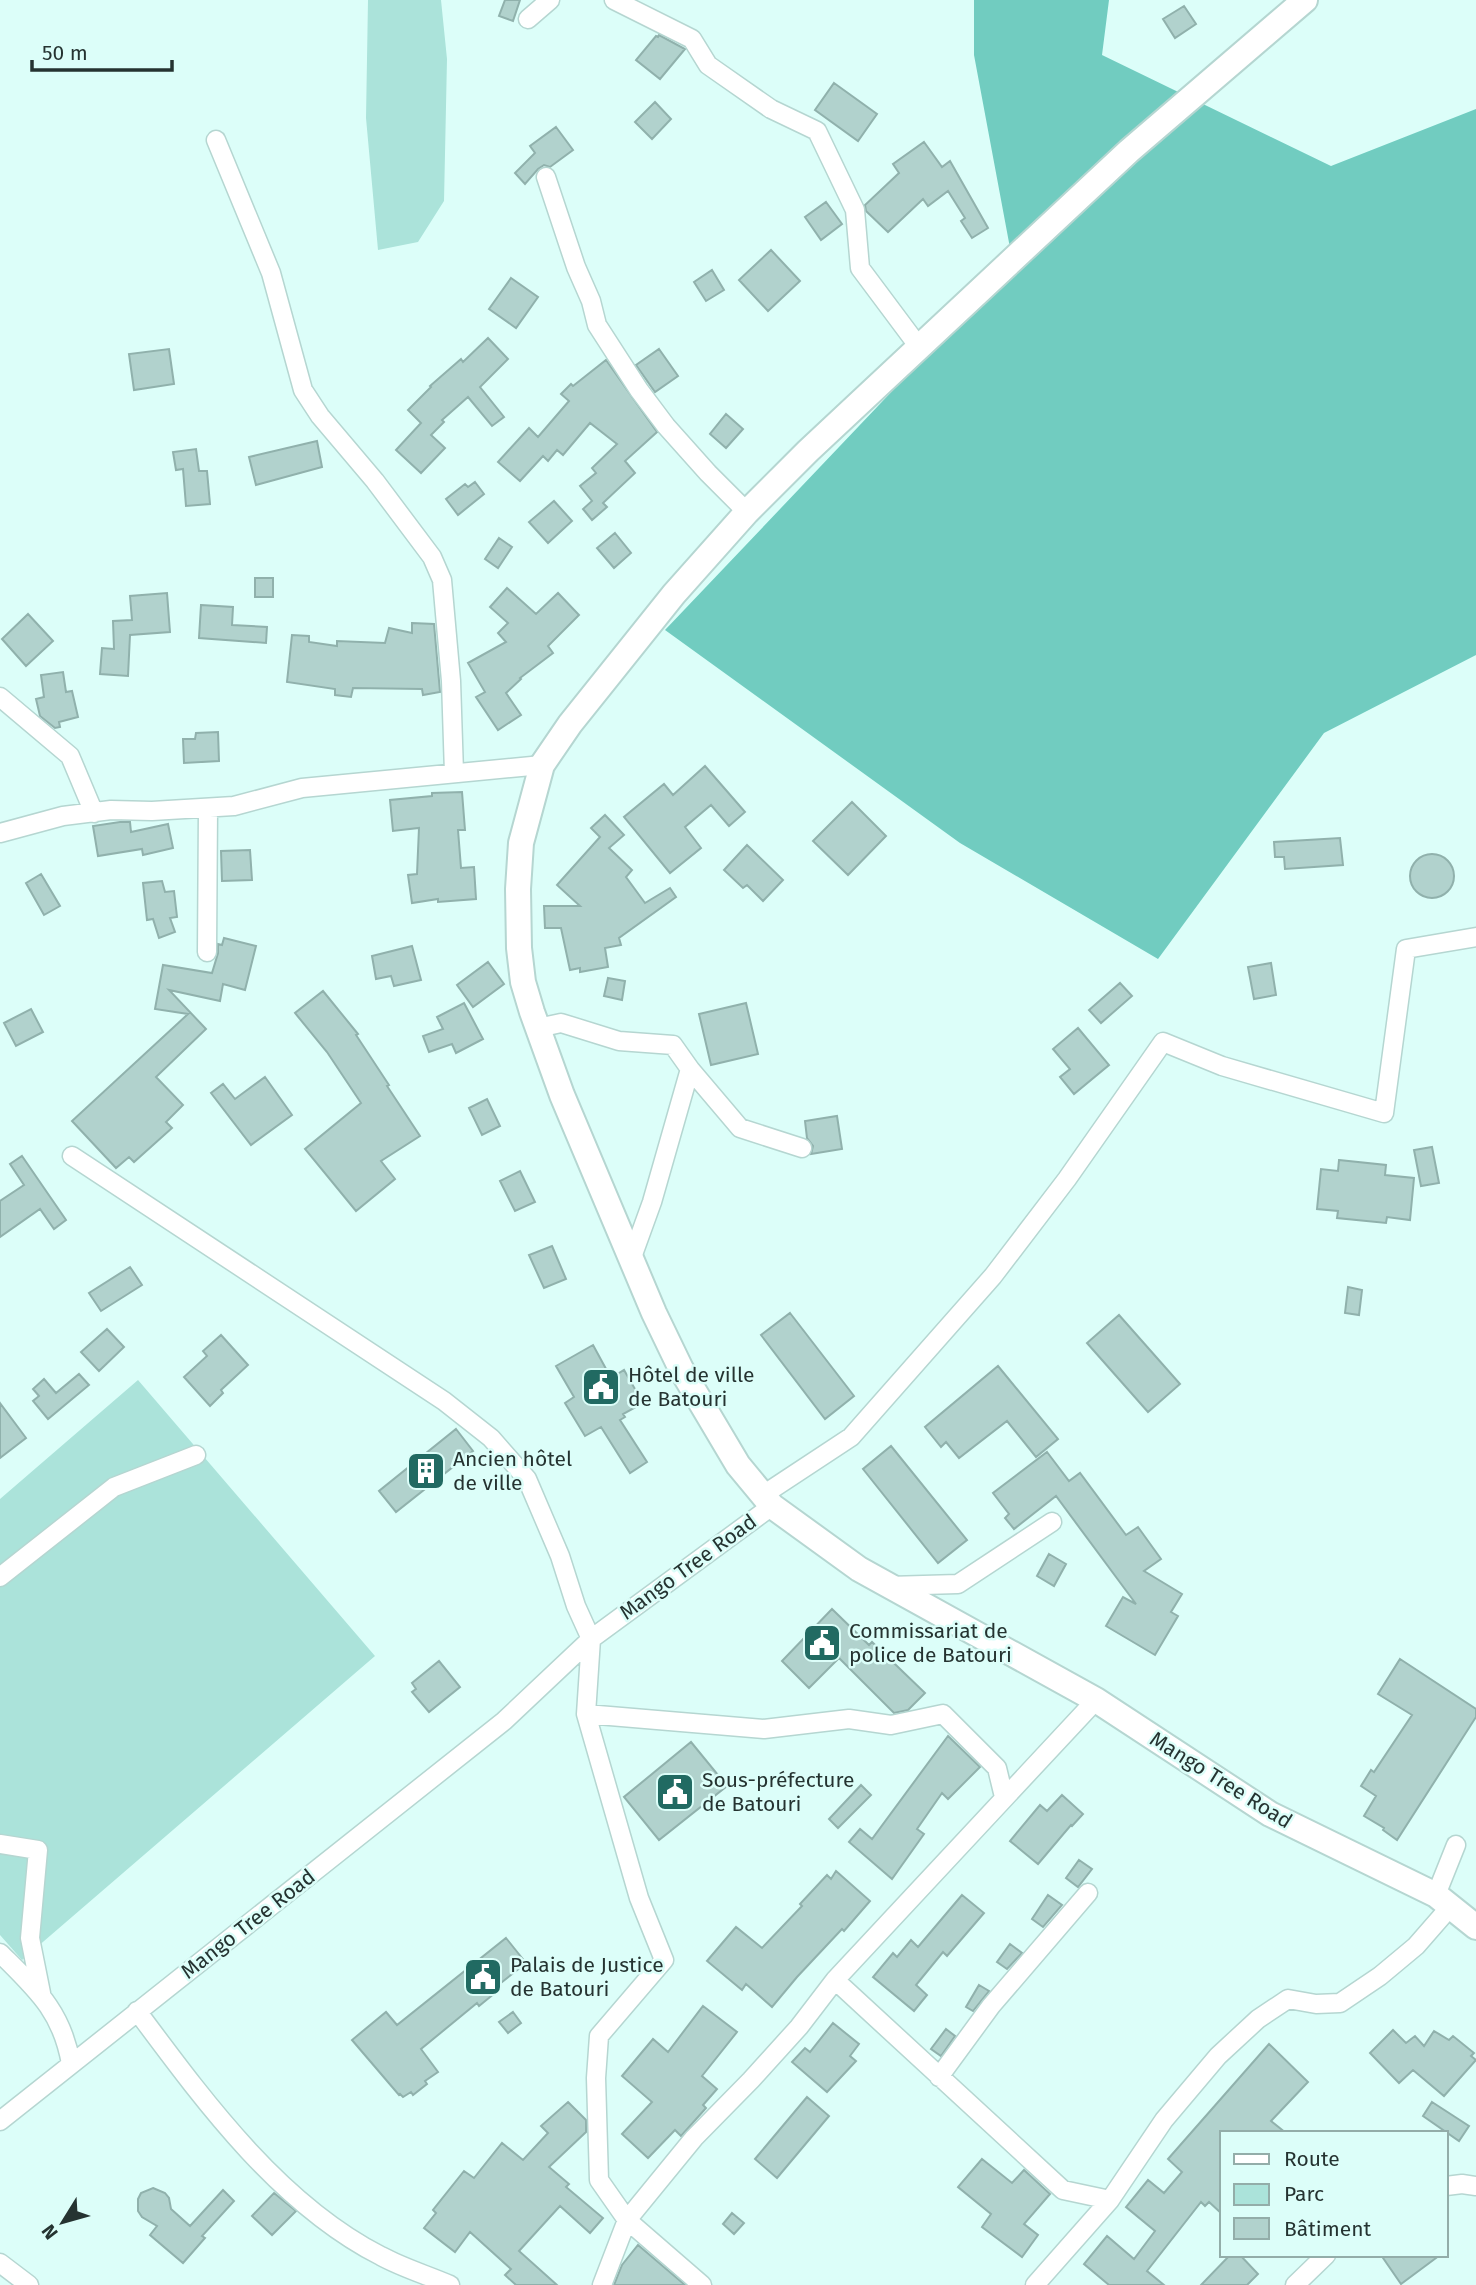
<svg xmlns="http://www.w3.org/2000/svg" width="1476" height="2285" font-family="'Fira Sans',sans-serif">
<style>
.green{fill:#abe3da}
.forest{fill:#71ccc0}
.building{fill:#b1d2cd;stroke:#90b1ac;stroke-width:2}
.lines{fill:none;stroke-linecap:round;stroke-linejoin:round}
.minor-casing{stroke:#b5d6d1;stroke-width:21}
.secondary-casing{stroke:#b5d6d1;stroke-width:28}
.minor{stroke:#fff;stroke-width:18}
.secondary{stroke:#fff;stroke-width:24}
.labels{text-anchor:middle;stroke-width:5;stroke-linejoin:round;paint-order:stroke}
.poi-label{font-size:21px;fill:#253331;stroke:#dcfef9;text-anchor:start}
.street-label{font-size:21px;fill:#253331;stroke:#dcfef9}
</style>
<rect width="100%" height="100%" fill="#dcfef9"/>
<!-- green -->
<path class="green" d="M368 0H441L447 59 444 201 418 242 378 250 366 118Z
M138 1380 375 1656 22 1960 0 1935V1499Z"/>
<!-- forest -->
<path class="forest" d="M974 0H1109L1102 55 1331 166 1476 109V655L1324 733 1158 959 960 843 665 630 1013 264 974 55Z"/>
<!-- building -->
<path class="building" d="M505 0H520L513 21 499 16Z
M1184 6 1196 24 1175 38 1163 19Z
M659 35 685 49 660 79 636 60 656 36 658 37Z
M834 83 877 114 858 141 815 110Z
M655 102 671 119 652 139 635 122Z
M556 127 573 150 550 167 544 165 538 169 525 184 515 173 535 153 530 146Z
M924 142 942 167 950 161 988 228 972 238 961 221 965 218 948 191 928 206 923 199 888 232 866 211 865 205 899 173 893 164Z
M826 202 842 224 821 240 805 217Z
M771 250 800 281 768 311 739 280Z
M712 270 724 290 706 301 694 282Z
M511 278 538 297 516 328 489 309Z
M488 338 508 359 480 387 504 417 492 426 468 397 442 420 444 422 431 435 445 448 421 473 396 450 421 423 408 410 431 387 430 386 461 359 463 362Z
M169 349 174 384 134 390 129 354Z
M659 349 678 376 655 392 636 365Z
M606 360 657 432 625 461 635 473 603 503 607 507 592 520 583 509 592 501 580 486 596 473 592 468 617 444 590 423 563 455 557 450 548 461 543 456 520 481 498 462 529 428 538 437 569 401 561 394 571 384 573 386Z
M726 414 743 429 726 448 710 434Z
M317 441 322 467 256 485 249 457Z
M196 449 199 471H207L210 504 186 506 183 469 176 470 173 452Z
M475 482 484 494 458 515 446 499 465 484 468 487Z
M554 501 572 521 548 543 529 522Z
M615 533 631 553 614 568 597 548Z
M499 538 512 547 498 568 485 559Z
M255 578H273V597H255Z
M507 588 536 614 558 593 579 615 548 646 553 653 520 678 521 679 506 693 521 715 498 730 476 697 485 692 468 663 506 642 498 633 508 623 490 607Z
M167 593 170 632 130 635 128 676 100 674 102 648 114 649 113 621 132 620 130 596Z
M201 605 233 607 232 625 267 627 266 643 199 638Z
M28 614 53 641 26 666 2 639Z
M412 623 434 624 440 692 423 695 422 689 353 688 351 697 335 695V689L287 682 292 635 309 636V642L337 646V641L385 643 389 628 412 633Z
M63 672 66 692 72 691 78 717 59 722 60 727 55 728 40 716 36 699 44 697 41 675Z
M218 732 219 761 184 763 183 739H195L196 733Z
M705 766 745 812 729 826 711 805 685 827 701 848 670 873 624 817 664 784 673 795Z
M462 792 465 830H458L461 868 474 867 476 899 438 902V899L412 903 408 875 417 874 419 828 393 831 390 800 432 796V793Z
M852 802 886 836 848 875 813 841Z
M605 815 624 835 609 848 632 870 626 877 645 903 670 888 676 897 619 938 621 945 605 948 608 967 580 972V968L570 970 561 928H545L544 906H580L557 885 600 837 591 828Z
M120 822H130L131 832 168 824 173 848 143 855 142 849 98 856 93 826Z
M1340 838 1343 865 1285 869 1284 857H1275L1274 842Z
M747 845 783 880 763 901 747 885 743 888 724 870Z
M250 850 252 880 222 881 221 851Z
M1410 876a22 22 0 1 1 44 0a22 22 0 1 1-44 0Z
M41 874 60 906 44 915 26 883Z
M162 881 165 892 174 891 177 917 170 918 175 932 159 938 153 919 147 920 143 883Z
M224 938 256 946 245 990 223 984 220 1001 169 990 206 1029 156 1077 183 1105 166 1122 172 1128 134 1162 129 1157 116 1168 72 1121 188 1014 155 1009 163 965 212 973 218 953V944L222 945Z
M412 946 421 980 394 986 391 976 376 979 372 956Z
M488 962 504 984 473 1007 457 985Z
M1271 963 1276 995 1254 999 1248 967Z
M608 978 625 981 622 1000 604 996Z
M1120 983 1132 996 1101 1023 1089 1010Z
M323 991 358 1034 356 1035 389 1085 387 1086 420 1136 381 1161 395 1179 356 1211 305 1149 361 1103 327 1052 295 1013Z
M464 1003 483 1039 456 1053 452 1044 429 1052 423 1036 443 1029 437 1017Z
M746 1003 758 1054 711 1065 699 1014Z
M31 1009 43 1032 16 1046 4 1023Z
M1078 1028 1109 1065 1074 1094 1060 1077 1070 1069 1053 1049Z
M265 1077 292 1115 251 1145 211 1093 223 1084 235 1099Z
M487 1099 500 1126 482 1135 469 1108Z
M837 1116 842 1149 811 1154 813 1146 807 1138 805 1121Z
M1432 1147 1439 1183 1421 1186 1414 1150Z
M22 1156 66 1220 54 1229 40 1209 0 1237V1201L24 1185 10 1164Z
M1339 1160 1386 1165 1385 1175 1414 1178 1410 1220 1387 1217 1386 1223 1337 1218 1338 1211 1317 1209 1321 1169 1338 1171Z
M520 1171 535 1202 515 1211 500 1181Z
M552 1246 566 1279 544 1288 529 1255Z
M130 1267 142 1285 101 1311 89 1293Z
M1348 1287 1362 1290 1359 1315 1345 1313Z
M790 1313 854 1396 825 1419 761 1335Z
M1119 1315 1180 1384 1148 1412 1087 1343Z
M107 1329 124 1347 99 1371 81 1352Z
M221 1335 248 1365 221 1390 223 1393 210 1406 184 1377 207 1356 203 1351Z
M593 1345 611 1378 624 1370 643 1403 623 1414 625 1417 620 1420 647 1462 630 1473 601 1427 585 1436 565 1403 574 1397 556 1366Z
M998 1366 1058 1439 1036 1457 1007 1421 959 1458 946 1442 941 1447 925 1427Z
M79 1374 89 1385 48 1419 33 1401 39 1396 33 1389 44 1379 56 1393Z
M0 1403 26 1438 0 1458Z
M456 1429 473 1451 396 1512 379 1491Z
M891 1446 967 1540 938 1563 863 1469Z
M1047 1452 1069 1481 1080 1473 1126 1535 1138 1527 1161 1559 1144 1571 1182 1594 1171 1612 1178 1616 1155 1655 1106 1626 1123 1597 1136 1604 1056 1496 1014 1529 1005 1518 1009 1514 993 1493Z
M1049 1554 1066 1564 1054 1586 1037 1576Z
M832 1609 869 1645 872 1642 925 1693 908 1710 894 1713 839 1658 809 1688 782 1661Z
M1400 1659 1476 1709V1717L1397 1840 1383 1830 1384 1828 1364 1816 1376 1796 1361 1786 1371 1770 1374 1772 1412 1715 1378 1694Z
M439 1661 460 1687 429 1712 412 1692 416 1689 412 1683Z
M948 1736 980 1767 948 1799 942 1793 917 1829 924 1834 892 1879 849 1842 860 1829 872 1839Z
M691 1742 727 1786 659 1840 624 1797Z
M861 1785 871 1795 838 1828 829 1819Z
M1062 1795 1083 1814 1072 1826 1071 1825 1038 1864 1010 1841 1040 1805 1047 1811Z
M1079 1860 1092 1869 1078 1887 1066 1878Z
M836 1871 870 1901 844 1931 842 1929 797 1977 772 2007 746 1984 742 1990 707 1961 736 1927 762 1948 802 1906 800 1904 827 1875 831 1879Z
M962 1895 984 1913 947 1956 943 1952 916 1985 927 1995 914 2011 873 1977 893 1953 897 1957 911 1940 918 1947Z
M1048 1895 1062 1905 1043 1927 1032 1919Z
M506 1938 526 1963 492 1990 495 1993 479 2006 477 2003 421 2049 438 2072 425 2081 427 2084 413 2095 411 2092 403 2097 400 2094 399 2095 352 2040 386 2012 397 2025Z
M1010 1944 1022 1953 1007 1969 997 1962Z
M979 1985 989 1991 973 2011 966 2007Z
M703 2006 737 2032 702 2076 717 2089 703 2105 706 2108 681 2136 675 2130 648 2158 622 2134 652 2102 622 2076 653 2039 668 2052Z
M513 2012 521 2023 508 2033 499 2022Z
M833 2023 859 2044 850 2056 856 2061 827 2092 792 2062 805 2048 810 2052Z
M946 2029 955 2036 941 2056 931 2049Z
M1393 2030 1406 2043 1415 2036 1424 2046 1434 2031 1449 2040 1453 2036 1474 2053 1471 2056 1476 2060 1444 2096 1413 2070 1399 2083 1370 2053Z
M1269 2044 1308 2082 1271 2121 1286 2133H1222V2214L1209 2202 1205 2206 1201 2202 1147 2271 1164 2285H1109L1084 2264 1107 2236 1134 2259 1155 2231 1126 2207 1148 2180 1164 2193 1182 2172 1168 2159Z
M807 2097 829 2116 777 2178 755 2159Z
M568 2102 586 2120V2132L549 2167 569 2184 566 2187 603 2218 590 2233 560 2206 519 2251 557 2285H516L505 2275 511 2269 470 2232 455 2252 424 2228 436 2213 433 2210 464 2171 474 2178 502 2143 523 2160 548 2133 541 2126Z
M1432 2102 1469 2126 1459 2141 1423 2116Z
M982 2159 1012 2183 1024 2170 1050 2194 1024 2224 1038 2235 1022 2257 982 2227 991 2214 958 2187Z
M153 2188 165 2193 169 2198 171 2209 190 2226 223 2190 234 2201 202 2236 205 2238 183 2263 150 2235 157 2226 142 2217 138 2211V2199L141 2193Z
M274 2193 296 2211 272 2235 252 2216Z
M732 2213 744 2223 734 2234 723 2224Z
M638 2245 685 2285H614L622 2265Z
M1230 2255H1240L1258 2274 1247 2285H1201Z
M1381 2255H1440L1401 2284Z"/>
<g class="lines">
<defs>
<path id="minor" d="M614 0 692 39 708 65 771 109 817 131 855 210 860 268 919 347
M528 19 550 0
M216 140 271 273 303 390 320 416 375 481 432 557 442 580 451 681 454 773
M546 177 576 267 591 301 597 325 639 390 666 426 708 473 747 512
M0 697 70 756 94 813
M0 833 63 816 111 810 152 811 234 806 302 788 542 765
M207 952 208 808
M538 1028 561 1023 619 1041 673 1045 690 1069 652 1202 631 1260
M690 1069 740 1128 802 1148
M72 1156 444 1401 491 1438 527 1479 560 1556 576 1606 591 1639 586 1714 639 1898 664 1960 599 2036 596 2078 599 2180 627 2220 694 2138 751 2080 799 2027 835 1980 1096 1700
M763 1495 851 1437 993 1276 1067 1179 1163 1042 1222 1066 1384 1113 1406 949 1476 937
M0 1577 114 1487 196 1455
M889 1586 958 1584 1052 1522
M586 1714 764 1729 849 1719 891 1725 943 1714 997 1768 1004 1797
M0 1844 38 1850 30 1938 41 1993
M1436 1895 1456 1845
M0 1953C36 1989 62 2011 71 2064
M835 1980 1063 2190 1110 2200
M137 2011C204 2101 279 2204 381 2256 403 2268 427 2275 450 2285
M939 2077 991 2006 1088 1893
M0 2121 504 1721 591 1639 772 1506
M1446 2186 1462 2184 1476 2186
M0 2263 29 2285
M602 2285 627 2220 702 2285
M1035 2285 1110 2200 1164 2120 1218 2056 1258 2019 1288 1999 1316 2004 1340 2003 1380 1976 1416 1946 1450 1907
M1295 2285 1326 2255"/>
<path id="secondary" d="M1305 0 1129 151 808 451 747 512 674 594 570 724 542 765 521 843 518 889 519 948 523 982 532 1012 562 1095 654 1313 681 1369 738 1465 772 1506 859 1569 1096 1700 1270 1814 1436 1895 1476 1927"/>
</defs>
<!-- minor casing -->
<use href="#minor" class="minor-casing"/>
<!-- secondary casing -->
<use href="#secondary" class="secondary-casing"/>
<!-- minor -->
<use href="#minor" class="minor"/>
<!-- secondary -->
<use href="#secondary" class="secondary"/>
</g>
<!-- icons -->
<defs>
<symbol id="civic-square" viewBox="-11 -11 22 22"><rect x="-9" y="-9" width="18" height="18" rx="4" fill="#216a62" stroke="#dcfef9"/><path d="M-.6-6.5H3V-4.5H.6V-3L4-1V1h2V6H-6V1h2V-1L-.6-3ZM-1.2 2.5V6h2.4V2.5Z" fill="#fff"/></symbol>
<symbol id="building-square" viewBox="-11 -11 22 22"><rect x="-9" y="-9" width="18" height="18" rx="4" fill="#216a62" stroke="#dcfef9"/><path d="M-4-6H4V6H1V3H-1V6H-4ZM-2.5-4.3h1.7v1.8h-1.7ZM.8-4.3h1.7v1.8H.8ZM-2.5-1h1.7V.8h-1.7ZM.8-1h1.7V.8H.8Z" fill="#fff"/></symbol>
</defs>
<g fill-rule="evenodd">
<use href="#civic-square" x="579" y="1365" width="44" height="44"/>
<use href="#building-square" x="404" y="1449" width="44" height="44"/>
<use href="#civic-square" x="800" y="1621" width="44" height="44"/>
<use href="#civic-square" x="653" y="1770" width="44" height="44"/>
<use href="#civic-square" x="461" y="1955" width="44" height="44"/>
</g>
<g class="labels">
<!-- poi labels -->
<g class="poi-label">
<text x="628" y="1382">Hôtel de ville<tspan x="628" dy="24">de Batouri</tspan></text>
<text x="453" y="1466">Ancien hôtel<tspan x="453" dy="24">de ville</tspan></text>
<text x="849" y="1638">Commissariat de<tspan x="849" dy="24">police de Batouri</tspan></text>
<text x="702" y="1787">Sous-préfecture<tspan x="702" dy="24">de Batouri</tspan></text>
<text x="510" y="1972">Palais de Justice<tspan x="510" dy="24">de Batouri</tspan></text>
</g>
<!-- street labels -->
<g class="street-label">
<text transform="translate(688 1567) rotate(-36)" y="7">Mango Tree Road</text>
<text transform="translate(1221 1780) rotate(32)" y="7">Mango Tree Road</text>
<text transform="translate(248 1924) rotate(-38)" y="7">Mango Tree Road</text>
</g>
</g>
<!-- legend -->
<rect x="1220" y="2131" width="228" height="126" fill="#dcfef9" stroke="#93ada9" stroke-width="2"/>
<rect x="1234" y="2154" width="35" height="10" fill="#ffffff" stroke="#93ada9" stroke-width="2"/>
<text x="1284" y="2166" font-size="21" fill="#253331">Route</text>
<rect x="1234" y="2184" width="35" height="21" fill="#abe3da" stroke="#93ada9" stroke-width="2"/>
<text x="1284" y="2201" font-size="21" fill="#253331">Parc</text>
<rect x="1234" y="2218" width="35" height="21" fill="#b1d2cd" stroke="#93ada9" stroke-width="2"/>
<text x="1284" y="2236" font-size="21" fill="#253331">Bâtiment</text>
<!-- north arrow -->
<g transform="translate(63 2222) rotate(233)" stroke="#dcfef9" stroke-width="5" paint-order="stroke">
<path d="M0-5L12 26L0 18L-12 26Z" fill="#253331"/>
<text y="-10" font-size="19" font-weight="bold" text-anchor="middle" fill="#253331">N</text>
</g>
<!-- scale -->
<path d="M32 60v10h140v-10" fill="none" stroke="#253331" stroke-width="3.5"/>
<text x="42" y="60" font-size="21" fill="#253331" stroke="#dcfef9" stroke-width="5" paint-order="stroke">50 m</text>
</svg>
